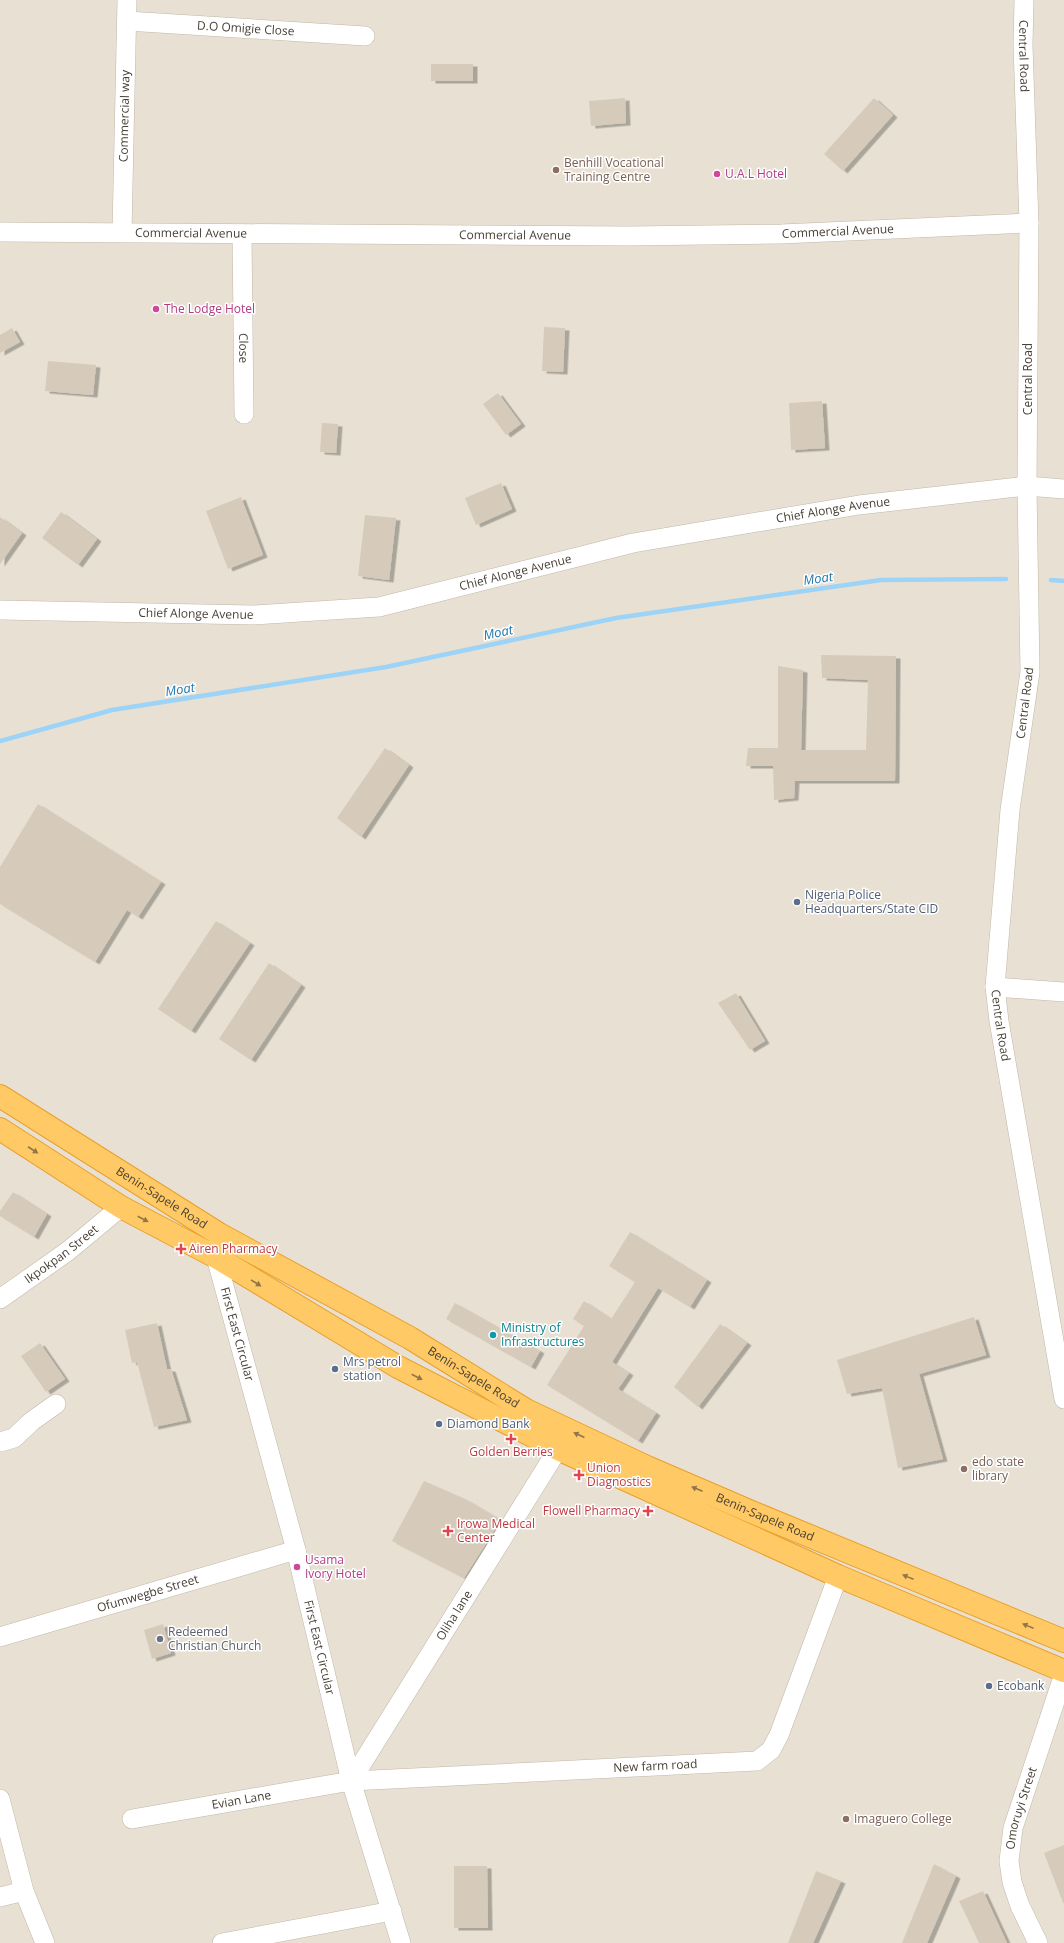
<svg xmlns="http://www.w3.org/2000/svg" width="1064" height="1943" font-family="'Open Sans',sans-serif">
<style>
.residential{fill:#e8e1d3}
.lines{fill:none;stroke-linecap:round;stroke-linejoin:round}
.stream{stroke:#9cd3f6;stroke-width:4.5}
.building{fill:#d6cbba;filter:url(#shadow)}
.minor-casing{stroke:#c0b7a7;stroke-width:20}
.highway-casing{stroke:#e99f2a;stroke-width:24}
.minor{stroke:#fff;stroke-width:19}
.highway{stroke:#ffc965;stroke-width:22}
.oneway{fill:#917648}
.education-dot{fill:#8d6e63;stroke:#fff;stroke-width:1.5}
.hotel-dot{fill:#d1479c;stroke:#fff;stroke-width:1.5}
.service-dot{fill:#5c6f8a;stroke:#fff;stroke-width:1.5}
.health-dot{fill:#e0444e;stroke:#fff;stroke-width:1.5}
.culture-dot{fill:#0f9aa8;stroke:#fff;stroke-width:1.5}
.worship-dot{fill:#6b7280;stroke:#fff;stroke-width:1.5}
.labels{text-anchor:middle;stroke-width:3;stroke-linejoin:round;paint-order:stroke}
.street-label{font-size:12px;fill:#473f34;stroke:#fff}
.education-label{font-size:12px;fill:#785e54;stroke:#fff;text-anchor:start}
.hotel-label{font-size:12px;fill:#b23c85;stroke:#fff;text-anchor:start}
.service-label{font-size:12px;fill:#4e5e75;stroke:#fff;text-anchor:start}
.health-label{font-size:12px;fill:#be3a42;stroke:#fff;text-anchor:start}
.culture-label{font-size:12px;fill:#0d838f;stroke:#fff;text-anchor:start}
.worship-label{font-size:12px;fill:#5b616d;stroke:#fff;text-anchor:start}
.water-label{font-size:13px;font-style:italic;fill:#247ab2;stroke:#fff}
</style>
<defs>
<filter id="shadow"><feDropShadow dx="4.5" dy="2.5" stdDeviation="0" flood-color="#0004"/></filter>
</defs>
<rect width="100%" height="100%" fill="#f4efe5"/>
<!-- residential -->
<path class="residential" d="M0 0H1064V1943H0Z"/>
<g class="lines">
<!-- stream -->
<path class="stream" d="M1051 580 1064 581
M0 741 112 710 386 667 616 618 881 580 1006 579"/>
</g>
<!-- building -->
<path class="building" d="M431 64H473V81H431Z
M625 98 626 123 591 126 589 101Z
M874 98 893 115 843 171 824 154Z
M544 327 565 328 563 372 542 371Z
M12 328 20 342 0 353V335Z
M48 361 96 365 93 395 45 391Z
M498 393 521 424 506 435 483 404Z
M822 401 825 448 791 450 789 403Z
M322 423 338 424 336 453 320 452Z
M501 483 512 509 476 525 465 498Z
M241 497 263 555 228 569 206 511Z
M61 512 97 539 78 565 42 538Z
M365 515 396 518 389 580 358 576Z
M0 517 22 533 0 564Z
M821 655 896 656 895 781H795L794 798 774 800 773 766H746L748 748H778V666L803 670 801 750H866L868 680 822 678Z
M385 748 409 765 361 837 337 818Z
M38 804 161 882 138 917 127 910 95 962 0 904V867Z
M216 921 250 943 191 1031 158 1009Z
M269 963 301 985 251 1060 219 1039Z
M736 993 765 1041 750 1050 718 1003Z
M13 1192 47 1214 34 1237 0 1216V1211Z
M630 1232 707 1280 690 1307 658 1288 612 1362 629 1373 618 1389 656 1413 638 1441 547 1385 584 1326 573 1319 584 1301 611 1319 635 1282 609 1266Z
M455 1303 540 1351 531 1367 446 1319Z
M974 1317 986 1355 919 1374 943 1459 898 1468 882 1388 847 1394 837 1360Z
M157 1323 167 1369H171L187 1420 154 1427 137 1362 132 1363 125 1330Z
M720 1324 747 1343 698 1407 674 1387Z
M40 1343 65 1379 46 1392 21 1356Z
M424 1481 465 1499 501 1520 464 1578 392 1541Z
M163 1624 171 1653 152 1659 144 1630Z
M1064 1845V1903H1063L1044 1853Z
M934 1864 956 1876 927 1943H902Z
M454 1866H487L488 1928H454Z
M816 1871 841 1881 813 1943H788Z
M983 1891 1007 1943H979L959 1901Z"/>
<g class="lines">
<defs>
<g id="minor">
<path id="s1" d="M1024 0 1023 45 1029 223 1027 486 1030 672 1010 810 995 987 999 1021 1064 1399"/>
<path id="s2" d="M127 21 365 36"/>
<path id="s3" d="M0 232 629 236 781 234 1029 223"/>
<path id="s4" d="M122 232 127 0"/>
<path id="s5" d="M242 234 244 414"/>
<path id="s6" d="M0 610 253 615 379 607 633 543 859 505 1027 486 1064 489"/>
<path d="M995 987 1064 992"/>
<path id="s7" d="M217 1247 216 1257 296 1550 351 1781 401 1943"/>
<path id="s8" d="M0 1299 68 1251 121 1207"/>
<path d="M0 1442 14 1438 32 1421 56 1404"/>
<path id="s9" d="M0 1637 296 1550"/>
<path id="s10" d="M351 1781 558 1449"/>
<path d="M0 1799 24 1891 45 1943"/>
<path id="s11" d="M132 1819 351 1781 757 1761 771 1750 779 1735 838 1576"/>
<path d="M0 1897 24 1891"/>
<path d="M222 1943 392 1911"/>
<path id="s12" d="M1038 1943 1020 1906 1012 1882 1009 1861 1013 1828 1064 1674"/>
</g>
<g id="highway">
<path id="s13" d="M0 1096 219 1234 410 1338 526 1410 647 1467 754 1513 1064 1641"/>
<path d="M0 1129 121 1207 216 1257 398 1367 558 1449 838 1576 1064 1671"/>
</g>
</defs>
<!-- minor casing -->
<use href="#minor" class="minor-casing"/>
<!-- highway casing -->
<use href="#highway" class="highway-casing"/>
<!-- minor -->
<use href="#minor" class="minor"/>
<!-- highway -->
<use href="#highway" class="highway"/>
</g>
<!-- one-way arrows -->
<defs><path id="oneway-solid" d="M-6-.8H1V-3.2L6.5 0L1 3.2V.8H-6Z"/></defs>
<g class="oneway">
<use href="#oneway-solid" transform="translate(33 1150) rotate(33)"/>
<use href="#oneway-solid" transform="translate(143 1219) rotate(28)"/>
<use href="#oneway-solid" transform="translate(256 1283) rotate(32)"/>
<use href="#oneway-solid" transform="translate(417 1377) rotate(27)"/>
<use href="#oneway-solid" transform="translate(579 1435) rotate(-155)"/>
<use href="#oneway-solid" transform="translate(697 1489) rotate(-157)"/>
<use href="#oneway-solid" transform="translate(908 1577) rotate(-158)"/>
<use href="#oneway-solid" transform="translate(1028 1626) rotate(-158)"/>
</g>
<!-- markers -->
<g class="education-dot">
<circle cx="556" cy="170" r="4"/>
<circle cx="964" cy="1469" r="4"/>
<circle cx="846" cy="1819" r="4"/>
</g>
<g class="hotel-dot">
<circle cx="717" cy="174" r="4"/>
<circle cx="156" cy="309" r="4"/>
<circle cx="297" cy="1567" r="4"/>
</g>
<g class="service-dot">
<circle cx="797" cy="902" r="4"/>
<circle cx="335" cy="1369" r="4"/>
<circle cx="439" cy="1424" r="4"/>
<circle cx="989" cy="1686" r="4"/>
</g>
<g class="health-dot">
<path d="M179 1243h4v4h4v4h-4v4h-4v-4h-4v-4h4z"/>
<path d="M509 1433h4v4h4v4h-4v4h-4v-4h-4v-4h4z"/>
<path d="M577 1469h4v4h4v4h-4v4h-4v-4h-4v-4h4z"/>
<path d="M646 1505h4v4h4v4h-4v4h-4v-4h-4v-4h4z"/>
<path d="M446 1525h4v4h4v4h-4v4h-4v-4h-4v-4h4z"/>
</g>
<circle class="culture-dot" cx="493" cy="1335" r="4"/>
<circle class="worship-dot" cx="160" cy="1639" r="4"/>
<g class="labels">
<!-- street labels -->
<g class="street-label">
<text dy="4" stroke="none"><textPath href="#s2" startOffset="119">D.O Omigie Close</textPath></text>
<text dy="4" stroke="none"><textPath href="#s1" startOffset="56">Central Road</textPath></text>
<text dy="4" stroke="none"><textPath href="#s4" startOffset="116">Commercial way</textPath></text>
<text dy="4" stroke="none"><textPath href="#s3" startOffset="838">Commercial Avenue</textPath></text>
<text dy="4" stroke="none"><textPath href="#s3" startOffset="191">Commercial Avenue</textPath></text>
<text dy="4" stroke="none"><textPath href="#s3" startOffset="515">Commercial Avenue</textPath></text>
<text dy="4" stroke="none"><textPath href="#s5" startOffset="114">Close</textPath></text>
<text transform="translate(1028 379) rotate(-90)" y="4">Central Road</text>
<text dy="4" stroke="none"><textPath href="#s6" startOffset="844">Chief Alonge Avenue</textPath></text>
<text dy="4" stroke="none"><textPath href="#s6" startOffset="520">Chief Alonge Avenue</textPath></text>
<text dy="4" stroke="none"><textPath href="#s6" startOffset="196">Chief Alonge Avenue</textPath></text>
<text transform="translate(1025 703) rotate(-83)" y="4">Central Road</text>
<text dy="4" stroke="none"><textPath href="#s1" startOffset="1028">Central Road</textPath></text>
<text dy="4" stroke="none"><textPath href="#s13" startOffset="191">Benin-Sapele Road</textPath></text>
<text dy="4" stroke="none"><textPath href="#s8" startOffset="76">Ikpokpan Street</textPath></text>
<text dy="4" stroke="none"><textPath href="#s7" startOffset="90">First East Circular</textPath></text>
<text dy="4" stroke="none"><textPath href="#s13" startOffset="551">Benin-Sapele Road</textPath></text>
<text dy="4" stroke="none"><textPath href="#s13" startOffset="875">Benin-Sapele Road</textPath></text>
<text dy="4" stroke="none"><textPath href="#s9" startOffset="154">Ofumwegbe Street</textPath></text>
<text dy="4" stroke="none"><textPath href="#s10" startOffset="195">Oliha lane</textPath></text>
<text dy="4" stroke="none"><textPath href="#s7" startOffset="414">First East Circular</textPath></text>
<text dy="4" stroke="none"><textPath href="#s11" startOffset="527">New farm road</textPath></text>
<text dy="4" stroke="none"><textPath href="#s11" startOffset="111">Evian Lane</textPath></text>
<text dy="4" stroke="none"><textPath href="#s12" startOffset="142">Omoruyi Street</textPath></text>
</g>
<!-- education labels -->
<g class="education-label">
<text x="564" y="167">Benhill Vocational<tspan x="564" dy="14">Training Centre</tspan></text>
<text x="972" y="1466">edo state<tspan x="972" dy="14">library</tspan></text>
<text x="854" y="1823">Imaguero College</text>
</g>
<!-- hotel labels -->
<g class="hotel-label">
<text x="725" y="178">U.A.L Hotel</text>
<text x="164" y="313">The Lodge Hotel</text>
<text x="305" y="1564">Usama<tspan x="305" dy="14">Ivory Hotel</tspan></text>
</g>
<!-- service labels -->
<g class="service-label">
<text x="805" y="899">Nigeria Police<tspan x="805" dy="14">Headquarters/State CID</tspan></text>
<text x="343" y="1366">Mrs petrol<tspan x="343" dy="14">station</tspan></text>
<text x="447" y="1428">Diamond Bank</text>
<text x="997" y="1690">Ecobank</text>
</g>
<!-- health labels -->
<g class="health-label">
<text x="189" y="1253">Airen Pharmacy</text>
<text x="511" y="1456" text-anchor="middle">Golden Berries</text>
<text x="587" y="1472">Union<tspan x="587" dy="14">Diagnostics</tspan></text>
<text x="640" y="1515" text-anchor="end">Flowell Pharmacy</text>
<text x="457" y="1528">Irowa Medical<tspan x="457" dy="14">Center</tspan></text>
</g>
<!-- culture labels -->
<g class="culture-label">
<text x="501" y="1332">Ministry of<tspan x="501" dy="14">Infrastructures</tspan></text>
</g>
<!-- worship labels -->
<g class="worship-label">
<text x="168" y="1636">Redeemed<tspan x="168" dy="14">Christian Church</tspan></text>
</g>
<!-- water labels -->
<g class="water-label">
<text transform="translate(818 578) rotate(-8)" y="5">Moat</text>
<text transform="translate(498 632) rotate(-12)" y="5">Moat</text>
<text transform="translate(180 689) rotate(-9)" y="5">Moat</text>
</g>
</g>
</svg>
